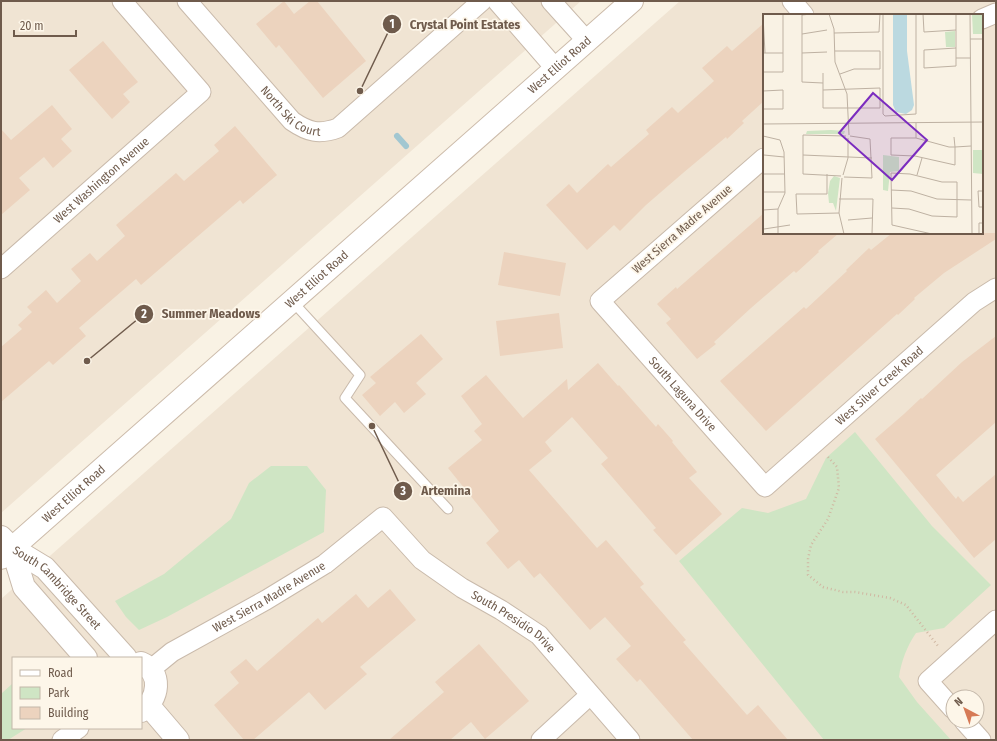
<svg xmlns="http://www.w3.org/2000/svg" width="997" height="741" font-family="'Fira Sans Condensed',sans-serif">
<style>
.residential{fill:#f0e4d3;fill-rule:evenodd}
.green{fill:#cfe5c4}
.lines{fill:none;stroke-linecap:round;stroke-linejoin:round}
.stream{stroke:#a2c7d1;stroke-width:6}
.building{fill:#ecd3be}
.service-casing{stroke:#c9baab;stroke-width:11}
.minor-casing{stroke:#c9baab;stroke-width:21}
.tertiary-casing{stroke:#c9baab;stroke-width:24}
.secondary-casing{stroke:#cba;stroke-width:24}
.path{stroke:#d0b7a2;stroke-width:2.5;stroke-dasharray:1 3;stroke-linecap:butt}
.service{stroke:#fff;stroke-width:9}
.minor{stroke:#fff;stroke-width:19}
.tertiary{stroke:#fff;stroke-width:22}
.secondary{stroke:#fff;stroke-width:22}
.labels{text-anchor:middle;stroke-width:3.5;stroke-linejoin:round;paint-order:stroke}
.street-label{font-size:12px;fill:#6f5b4c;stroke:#fdf6e9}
.inset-road{fill:none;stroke:#beb1a2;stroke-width:1}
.view{fill:#7b2cbf;fill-opacity:0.15;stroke:#7b2cbf;stroke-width:2}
.inset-edge{fill:none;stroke:#6f5b4c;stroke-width:2}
.leader{fill:none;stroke:#6f5b4c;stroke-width:1.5}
.callout-dot{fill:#6f5b4c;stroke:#fdf6e9;stroke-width:1.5}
.mark-label{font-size:12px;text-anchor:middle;font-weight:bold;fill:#fff}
.callout-label{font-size:13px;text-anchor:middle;font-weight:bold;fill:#6f5b4c;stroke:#fdf6e9;stroke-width:3.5;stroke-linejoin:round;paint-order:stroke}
</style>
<rect width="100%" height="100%" fill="#f9f2e4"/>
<!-- residential -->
<path class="residential" d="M1 1H581L1 513Z
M680 1H996V740H1V599ZM764 15H982V233H764ZM13 658H141V728H13ZM953 697H977V721H953Z"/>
<!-- green -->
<path class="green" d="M855 432 932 526 991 585 944 628 916 633C907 646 901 662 899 677L917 702 951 740H824L679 561 742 508 768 513 806 499 826 458Z
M271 466H307L326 490 324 532 167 617 139 630 126 617 115 601 164 574 231 519 249 483Z
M13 683V728H27L8 740H1V694Z"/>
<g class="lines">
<!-- stream -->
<path class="stream" d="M397 136 406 146"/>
</g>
<!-- building -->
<path class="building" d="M284 1 294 14 310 1H317L366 61 323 98 279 45 276 48 256 24Z
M764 23V101L742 121 744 123 727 139 726 137 683 173 646 205 620 231 614 225 587 250 546 205 569 184 577 193 608 164 611 167 649 134 646 130 672 107 678 113 714 81 702 68 727 46 732 51Z
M103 41 138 82 123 94 130 102 112 119 69 70Z
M52 105 72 129 61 139 72 151 53 168 44 157 19 178 30 190 1 215V129L11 140Z
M235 126 277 175 243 204 240 200 141 285 136 279 79 328 86 336 53 365 49 361 1 402V347L22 329 18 325 32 312 27 307 46 290 57 303 81 281 71 269 90 253 97 261 125 236 116 225 176 173 184 181 219 151 214 145Z
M764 213V233H839L818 251 819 252 796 273 794 271 751 308 714 342 716 344 697 359 666 323 671 319 657 304 676 287 677 289Z
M892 233H996V239L944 273 914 298 915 299 898 315 897 314 766 431 720 381 804 307 806 309 847 271 846 270 869 248 871 250Z
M504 252 566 263 560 296 498 285Z
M559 313 563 348 500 356 496 321Z
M421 334 443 359 416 383 426 394 404 413 395 402 380 416 362 395 376 383 370 377Z
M996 336V422L936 475 956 499 958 496 963 502 996 474V539L974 558 875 439 904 414 921 398 922 399 962 362Z
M598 363 618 386 619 385 656 427 658 424 673 441 672 442 697 472 689 478 722 514 676 555 653 530 656 528 601 464 608 458 572 417 545 442 552 451 529 470 597 548 606 540 644 584 640 587 686 640 683 642 747 715 758 705 788 740H693L640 679 637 682 616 659 631 646 605 617 590 630 540 573 534 578 519 560 508 569 486 543 499 531 448 468 482 440 474 431 482 424 461 396 486 375 523 418 567 379 568 390Z
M390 589 416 620 360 667 367 674 325 710 309 692 253 740H244L214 705 239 683 230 672 246 659 257 671 318 618 322 623 356 594 368 608Z
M479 644 529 701 485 739 471 722 450 740H389L444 692 435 682Z"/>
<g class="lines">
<defs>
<path id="service" d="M292 301 360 375 345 398 448 509"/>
<g id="minor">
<path id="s1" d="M187 1 292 121C308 132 319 135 338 128L482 1"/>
<path d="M497 1 556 69"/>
<path d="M551 1 587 41"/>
<path d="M792 1 804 15"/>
<path d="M982 19 996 13"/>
<path id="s2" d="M764 158 600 301 765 487 974 302 996 288"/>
<path id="s3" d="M1 269 201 92 122 1"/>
<path id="s4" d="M150 670 172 652 266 600 325 564 383 517 422 560 462 588 501 610 539 635 630 740"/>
<path d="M953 709 928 681 996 620"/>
<path d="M964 721 981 740"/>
<path d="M62 740 79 728"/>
<path d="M541 740 590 695"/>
</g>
<g id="tertiary">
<path id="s5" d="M1 537 12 548 45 568 126 658"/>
<path d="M12 548 24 587 86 658"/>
<path d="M141 663C163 672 159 700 141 711"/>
<path d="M149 706 178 740"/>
</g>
<g id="secondary">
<path id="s6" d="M1 558 632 1"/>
</g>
</defs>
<!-- service casing -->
<use href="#service" class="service-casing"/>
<!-- minor casing -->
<use href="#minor" class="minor-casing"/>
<!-- tertiary casing -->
<use href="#tertiary" class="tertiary-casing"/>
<!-- secondary casing -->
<use href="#secondary" class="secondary-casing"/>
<!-- path -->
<path class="path" d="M828 457 837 467 839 488 828 519 811 545 808 559V575L823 587 843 592H855L890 598 906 605 938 646"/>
<!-- service -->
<use href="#service" class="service"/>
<!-- minor -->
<use href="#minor" class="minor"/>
<!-- tertiary -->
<use href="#tertiary" class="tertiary"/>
<!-- secondary -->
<use href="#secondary" class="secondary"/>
</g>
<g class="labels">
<!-- street labels -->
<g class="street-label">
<text dy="4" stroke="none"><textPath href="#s6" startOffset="745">West Elliot Road</textPath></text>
<text dy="4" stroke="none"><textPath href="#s1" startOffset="153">North Ski Court</textPath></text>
<text dy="4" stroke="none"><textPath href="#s3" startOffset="134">West Washington Avenue</textPath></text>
<text transform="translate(682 229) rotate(-41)" y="4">West Sierra Madre Avenue</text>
<text dy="4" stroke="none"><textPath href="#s6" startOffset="421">West Elliot Road</textPath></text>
<text dy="4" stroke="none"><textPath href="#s2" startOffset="619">West Silver Creek Road</textPath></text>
<text dy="4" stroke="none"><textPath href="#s2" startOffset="342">South Laguna Drive</textPath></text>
<text dy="4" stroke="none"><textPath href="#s6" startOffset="97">West Elliot Road</textPath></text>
<text dy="4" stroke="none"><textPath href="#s5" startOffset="76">South Cambridge Street</textPath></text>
<text dy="4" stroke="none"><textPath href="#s4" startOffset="140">West Sierra Madre Avenue</textPath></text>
<text dy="4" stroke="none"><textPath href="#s4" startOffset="448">South Presidio Drive</textPath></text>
</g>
</g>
<!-- overview -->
<g transform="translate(763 14)">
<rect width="220" height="220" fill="#f9f2e4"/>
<path d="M209 0H220V20H210ZM192 17V33H183L182 18ZM44 117 68 116 82 117 81 120H43ZM210 136H220V160L210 159ZM120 141 136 143V157L127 158 125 177 120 176ZM71 162 77 164 73 197 70 189H66L65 179 67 167Z" fill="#cfe5c4"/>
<path d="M130 0H144V37L151 91 149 96 143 100 133 98 130 91Z" fill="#bbd9e0"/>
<path class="inset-road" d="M48 0 39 1V68L60 69M66 0 71 15 72 48 84 80 86 121M120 0V100L122 102 153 100V0M160 0 161 18 193 16M193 0V52L161 54V36L193 34M207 0 209 220M0 2 2 39M71 19 116 18 117 0M39 20 64 16M207 25H220M72 37H117V55H91L77 60M0 39H20M39 39 64 38M193 44H208M0 58H20V0M60 76 117 74V94H60V59M0 77 20 76V95H0M153 109V124M0 110 220 108M0 122 17 126M191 123 192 133V151L152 142 128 141V124H153L186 133H192L208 132M1 141 21 143M40 141 109 144M0 160H22M64 160V180H33L34 200 76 199M80 161 85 144V124M154 161 159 144M78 162 40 160V121L83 122M81 163 109 164 107 125 87 122M79 164 76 199 81 220M128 176 148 177 174 185 208 186M220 177H215L216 193H220M0 178H22M76 185H110L109 220M129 194 146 195 169 202 194 203V168H179L147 160 128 159 129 211 169 220M0 196 15 195M85 206 109 204M1 215 27 211M15 220V195L22 179 21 138 17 126M33 220H74M216 220V209H220"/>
<path class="view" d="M110 79 164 126 129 166 76 119Z"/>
<rect width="220" height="220" class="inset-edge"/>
</g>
<!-- callouts -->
<path class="leader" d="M360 91L392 24M87 361L144 314M372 426L403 491"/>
<g class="callout-dot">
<circle cx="360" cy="91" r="4"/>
<circle cx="87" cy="361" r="4"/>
<circle cx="372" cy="426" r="4"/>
<circle cx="392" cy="24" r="10"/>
<circle cx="144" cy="314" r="10"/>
<circle cx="403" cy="491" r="10"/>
</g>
<g class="mark-label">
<text x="392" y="28">1</text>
<text x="144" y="318">2</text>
<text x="403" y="495">3</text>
</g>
<g class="callout-label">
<text x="465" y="29">Crystal Point Estates</text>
<text x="211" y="318">Summer Meadows</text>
<text x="446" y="495">Artemina</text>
</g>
<!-- border -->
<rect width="997" height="741" fill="none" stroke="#6f5b4c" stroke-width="4"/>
<!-- legend -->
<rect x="12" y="657" width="130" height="72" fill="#fdf6e9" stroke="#c4b8aa"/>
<rect x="20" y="670" width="20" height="6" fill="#ffffff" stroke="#c4b8aa"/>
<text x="48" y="677" font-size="12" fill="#6f5b4c">Road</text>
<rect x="20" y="687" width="20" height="12" fill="#cfe5c4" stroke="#c4b8aa"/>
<text x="48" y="697" font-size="12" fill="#6f5b4c">Park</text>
<rect x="20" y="707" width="20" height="12" fill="#ecd3be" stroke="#c4b8aa"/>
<text x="48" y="717" font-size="12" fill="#6f5b4c">Building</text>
<!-- north arrow -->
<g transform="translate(965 709) rotate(319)"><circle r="19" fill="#fdf6e9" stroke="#c4b8aa"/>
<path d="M0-3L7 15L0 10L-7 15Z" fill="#d67a56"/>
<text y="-6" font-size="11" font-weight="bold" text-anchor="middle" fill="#6f5b4c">N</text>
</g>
<!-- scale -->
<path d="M14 30v6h62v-6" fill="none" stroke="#6f5b4c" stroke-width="2"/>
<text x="20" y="30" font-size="12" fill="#6f5b4c" stroke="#fdf6e9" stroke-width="3" paint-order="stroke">20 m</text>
</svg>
